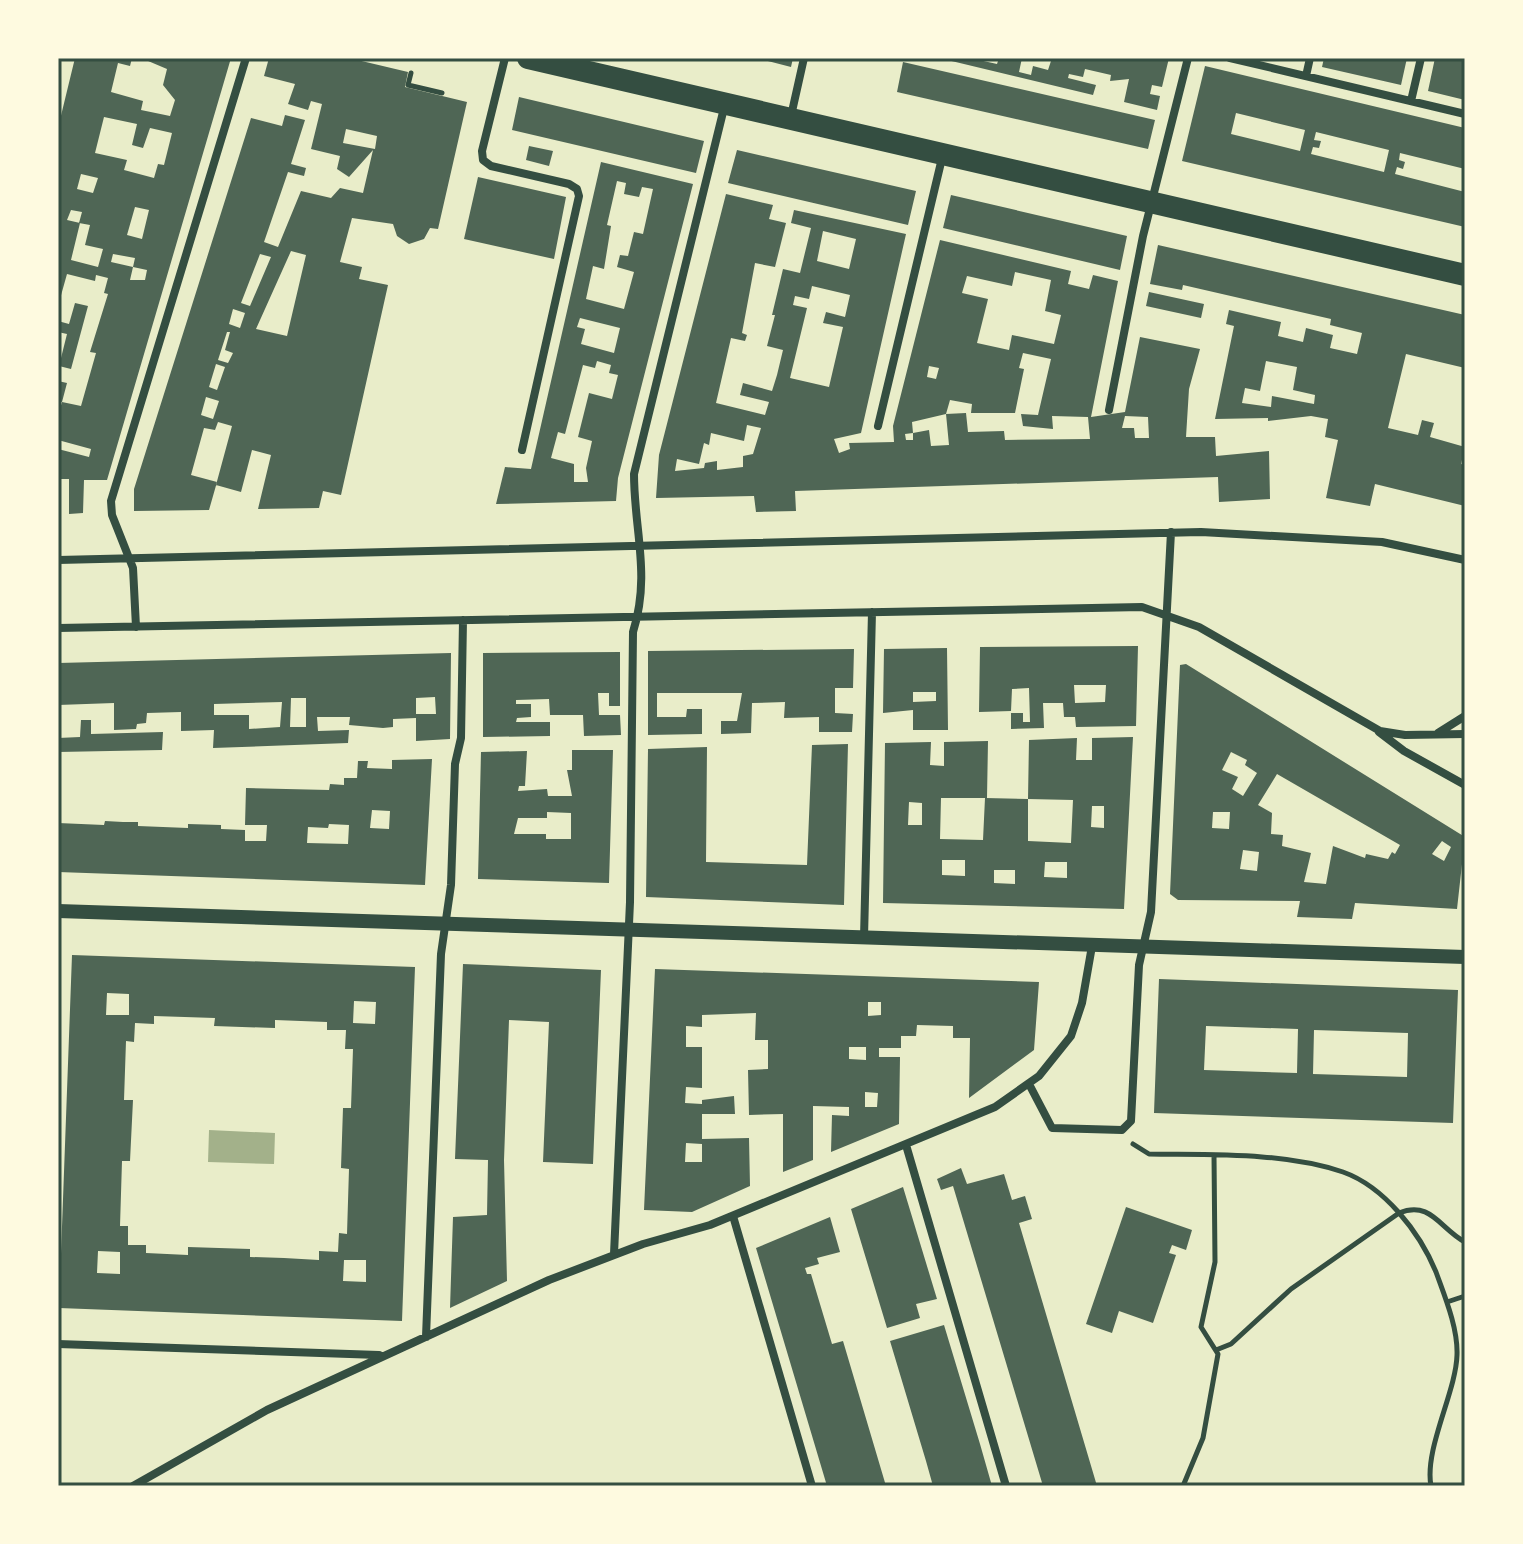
<svg xmlns="http://www.w3.org/2000/svg" width="1523" height="1544" font-family="'PT Sans Narrow',sans-serif">
<style>
.water{fill:#a3b18a}
.building{fill:#4f6655;fill-rule:evenodd}
.lines{fill:none;stroke-linecap:round;stroke-linejoin:round}
.path{stroke:#344e41;stroke-width:5}
.minor{stroke:#344e41;stroke-width:8}
.tertiary{stroke:#344e41;stroke-width:14}
.trunk{stroke:#344e41;stroke-width:22}
.neatline{fill:none;stroke:#344e41;stroke-width:3}
</style>
<rect width="100%" height="100%" fill="#e9edc9"/>
<!-- water -->
<path class="water" d="M209 1130 275 1133 274 1164 208 1162Z"/>
<!-- building -->
<path class="building" d="M75 58H132L130 66 118 63 111 92 143 101 141 110 170 116 175 100 163 85 167 69 141 58H231L107 480H84L83 513 69 514V479H58V449L89 457 91 449 58 440V416L62 402 81 406 96 353 90 352 108 294 104 293 108 278 96 275 95 281 67 274 58 306V128ZM104 117 137 124 132 145 143 148 150 128 172 133 164 165 158 164 154 178 124 170 127 160 95 153ZM81 174 98 178 93 193 77 189ZM135 207 149 210 142 239 127 235ZM71 210 82 212 79 223 90 225 85 245 103 249 98 267 71 260 80 223 67 220ZM113 254 135 258 133 267 147 270 145 280H130L133 267 111 262Z
M269 58H349L408 72 405 87 467 102 438 229 430 228 424 239 409 244 397 236 393 224 352 218 340 262 362 267 359 279 388 285 341 495 323 491 319 508 258 509 271 455 252 450 241 492 216 485 232 426 218 422 215 430 204 428 191 475 217 482 209 510 134 511V489L251 118 282 126 285 115 305 120 291 164 306 168 304 176 288 172 264 242 278 247 301 191 331 198 340 188 363 193 373 150 349 177 337 169 340 156 311 149 322 104 311 101 308 110 288 104 295 84 264 76ZM346 129 377 136 375 149 343 143ZM291 251 306 255 287 336 256 329ZM260 254 271 257 250 306 241 303ZM233 309 245 313 240 328 229 324ZM227 332H230L225 350 233 353 228 363 218 360ZM216 364 225 367 217 390 209 387ZM206 397 219 401 213 419 201 415Z
M756 58H793L791 67Z
M939 58H970L997 64 999 58H1022L1019 72 1031 75 1033 66 1048 70 1051 61 1042 58H1169L1162 87 1152 85 1150 94 1160 96 1157 110 1124 102 1129 79 1110 81 1111 75 1085 69 1083 77 1069 74 1068 78 1096 85 1093 95Z
M1324 58H1407L1401 85 1322 67Z
M1435 58H1465V100L1428 91Z
M903 62 1155 120 1148 149 897 92Z
M1205 66 1465 128V169L1400 153 1399 160 1405 162 1403 169 1397 167 1395 174 1465 192V227L1182 161ZM1236 113 1305 130 1300 151 1231 134ZM1316 132 1389 150 1384 172 1311 154 1313 147 1319 148 1321 141 1314 140Z
M519 97 704 141 696 173 512 130Z
M529 146 553 151 549 166 526 160Z
M737 150 916 191 908 225 728 183Z
M601 162 693 184 618 478 616 501 496 504 505 467 531 469ZM617 181 626 183 624 194 639 197 642 187 653 189 643 234 634 232 628 256 620 255 617 267 634 272 624 309 586 299 593 266 604 269 611 226 607 225ZM580 318 620 328 614 353 581 344 585 329 577 327ZM597 361 611 365 609 373 618 375 612 399 589 393 578 437 592 441 586 468 588 482H574V464L551 458 558 432 565 434 583 365 595 368Z
M478 177 566 197 554 259 464 239Z
M726 194 773 205 769 219 786 223 775 267 755 263 742 333 747 335 745 341 731 338 716 403 765 415 769 402 740 395 743 383 772 391 777 375 783 350 767 346 775 315H772L783 269 800 273 811 228 791 223 794 210 906 234 861 433 834 439 839 453 850 449 849 443 894 442 893 426 940 240 1071 271 1068 284 1089 289 1093 275 1118 281 1091 417 1125 412 1140 337 1200 349 1189 389 1186 437H1215L1216 456 1269 451 1270 499 1219 502 1218 477 795 491 796 511 756 512 754 496 656 498 659 455ZM823 231 856 239 849 269 817 261ZM1015 272 1051 280 1045 311 1061 315 1054 344 1012 335 1009 350 977 343 988 299 962 293 967 276 1012 286ZM812 286 850 295 845 317 826 312 823 323 843 327 829 387 790 378 807 308 793 305 795 296 809 299ZM1023 353 1051 359 1038 415 1021 414 1023 426 1053 429 1052 416 1088 417 1090 439 1005 440 1004 431 968 432 966 413 946 414 950 400 972 404 971 413H1015L1024 369 1019 368ZM929 366 939 368 936 379 927 377ZM946 414 949 445 931 446 929 430 913 433V440H906L905 434 913 433 912 422ZM1125 416 1148 417 1149 438H1135L1134 428H1122ZM747 425 761 428 753 454 743 456V467L717 470V461L705 463 704 468 675 471 677 459 699 464 704 443 709 445 711 433 744 441Z
M951 195 1127 236 1120 270 943 228Z
M1158 245 1465 315V368L1406 354 1388 428 1418 435 1422 420 1434 423 1430 437 1465 447 1461 464 1465 465V506L1375 484 1370 506 1326 498 1338 440 1325 437 1328 419 1311 416 1268 421V418L1215 419 1234 326 1226 324 1229 310 1281 322 1278 336 1303 342 1306 328 1333 335 1330 348 1357 354 1362 333 1330 325 1331 319 1183 285 1182 290 1150 284ZM1266 361 1297 367 1293 390 1315 395 1314 404 1272 396 1271 407 1242 403 1245 388 1260 391Z
M1149 292 1204 304 1201 318 1146 306Z
M75 303 88 306 71 369 59 366 67 334 58 332V321L69 324Z
M58 381 67 383 62 402 58 401Z
M1138 646 1136 726 1076 727 1075 717H1064L1063 703H1043L1044 728 1011 729V713H1023V722H1030L1029 688 1012 689 1011 711 979 712 980 647ZM1074 685H1106L1105 702 1075 703Z
M947 648 948 730H913V710L883 713 884 649ZM913 692H936V701L913 702Z
M854 649 853 688H835V713L853 714 852 732H819V717L784 718 785 702 752 703 751 733 721 734V721H737L742 693H657V717H686L687 709H702V734L648 735V651Z
M620 652V706H609V693H598L599 715H620L621 735 584 736 583 715H550L549 699 516 700V704H531V717L517 718 516 722H550V736L483 737V653Z
M451 653 450 739 416 741V718L393 719V727L383 728 349 725 350 717H317L318 731 349 730 348 743 213 748 214 730 181 731V712L147 713 146 723 137 724 136 729 114 730V703L58 705V663ZM435 697 436 714H416V698ZM291 698H306V727H290ZM282 702 280 727 249 729V715H214V704Z
M1186 664 1465 837 1457 909 1355 903 1352 919 1297 917 1300 901 1178 900 1170 894 1180 665ZM1231 752 1247 760 1245 765 1257 773 1243 796 1232 789 1238 777 1222 770ZM1277 774 1400 845 1395 854 1392 852 1388 859 1366 854 1365 858 1333 846 1326 884 1304 882 1311 853 1282 846 1283 835 1271 834 1272 813 1258 805ZM1213 812H1230L1229 829 1212 828ZM1442 841 1451 847 1444 861 1432 854ZM1243 850 1259 852 1257 871 1240 869Z
M81 720H91V734L163 732 162 750 58 752V738L80 737Z
M1133 737 1124 909 883 903 885 743 931 742 930 765 944 766V742L988 741 987 798H941L940 839 983 840 985 798 1028 799V841L1071 843 1073 800 1028 799 1029 740 1077 738 1076 760H1092V738ZM909 802 922 803V825H908ZM1092 806H1104V828L1091 827ZM942 860H965V876L942 875ZM1045 862H1067V878L1044 877ZM994 870H1015V884L994 883Z
M848 744 844 905 646 897 648 749 707 747 706 862 807 865 812 745Z
M572 750H613L609 883 478 879 481 752 527 751 525 786H519L518 791 547 789 548 796H572L567 770H572ZM547 812 571 813V839H546V834H514L518 818H547Z
M432 759 425 885 58 872V823L104 825 105 821 123 822H138V826L188 828V824L221 825V829L245 830V841H266L267 825H245L246 788 329 790 330 784 344 785V778H357L358 761H368L367 768 392 769V760ZM372 810 390 811 389 829 370 828ZM329 824 349 825 348 844 307 843 308 827 328 828Z
M72 955 415 967 402 1321 59 1308ZM107 993 129 994V1015H106ZM354 1001 376 1002 375 1024 353 1023ZM154 1016 215 1018 214 1026 275 1028V1020L327 1022V1030H346L345 1049H353L352 1079 351 1108H343L341 1168 349 1169 347 1234 339 1233 338 1252 319 1251V1260L284 1258 250 1257V1249L188 1247V1255L146 1253V1245H128V1226H120L122 1161H130L133 1100H124L126 1041 134 1042 135 1023 154 1024ZM98 1251 120 1252V1274L97 1273ZM344 1260H366V1282L343 1281Z
M463 964 601 970 593 1164 543 1162 549 1022 509 1020 504 1160 507 1281 450 1308 453 1217 487 1215 488 1160 455 1159Z
M655 969 1039 982 1034 1050 969 1098 970 1038H953V1026L917 1025 916 1036H901V1048H879V1057H900L899 1124 831 1152 832 1115 849 1116V1107L813 1106V1160L783 1172V1114L749 1115 748 1070 768 1069V1040H755L756 1013 702 1015V1027L686 1026V1047H702V1088L686 1087 685 1103 702 1104V1100L734 1096 735 1114H702V1139L749 1138 750 1186 692 1212 644 1210ZM868 1002H881V1015L868 1016ZM849 1047H866V1060L849 1059ZM865 1092 878 1093 877 1107H865ZM686 1143 702 1144V1162H685Z
M1159 979 1458 990 1453 1123 1154 1113ZM1206 1026 1298 1029 1297 1073 1204 1070ZM1314 1030 1408 1033 1407 1077 1313 1074Z
M961 1168 967 1184 1004 1174 1012 1200 1025 1196 1032 1219 1019 1223 1097 1486H1043L953 1186 941 1190 937 1179Z
M903 1187 937 1299 916 1304 920 1318 887 1328 851 1209Z
M1126 1207 1192 1230 1186 1250 1172 1245 1169 1253 1176 1255 1153 1323 1119 1311 1112 1333 1086 1324Z
M830 1217 840 1252 817 1258 819 1264 805 1268 807 1274H811L832 1344 843 1341 886 1486H827L756 1248Z
M944 1325 980 1444 992 1486H933L926 1461 890 1341Z"/>
<g class="lines">
<!-- path -->
<path class="path" d="M411 73 408 85 442 93
M1133 1144 1149 1154C1212 1155 1283 1152 1343 1172 1385 1187 1420 1233 1436 1272 1445 1297 1458 1328 1457 1355 1456 1392 1424 1449 1431 1486
M1447 1302 1465 1296
M1216 1350 1231 1344 1291 1289 1399 1213C1431 1200 1440 1229 1465 1242
M1183 1486 1203 1438 1218 1354 1201 1327 1215 1262 1214 1155"/>
<!-- minor -->
<path class="minor" d="M505 58 482 151 483 160 491 166 569 184 577 189 579 196 522 450
M1230 58 1465 114
M1306 76 1310 58
M1411 101 1421 58
M791 116 804 58
M1109 410 1143 236 1188 58
M878 426 943 154
M58 560 1201 532 1382 542 1465 560
M136 627 133 568 112 515 111 501 246 58
M58 628 1142 607 1199 627 1380 731 1405 735 1465 734
M1379 732 1404 751 1465 785
M1438 733 1465 716
M864 938 872 612
M1029 1084 1052 1128 1122 1130 1131 1121 1139 965 1151 912 1171 532
M906 1145 1006 1486
M733 1216 812 1486
M614 1254 630 902 633 632C651 575 634 530 634 474L725 104
M426 1337 441 954 451 885 455 764 461 738 463 620
M58 1344 379 1355
M133 1486 267 1410 549 1280 643 1244 710 1225 995 1107 1039 1076 1071 1036 1082 1003 1092 946"/>
<!-- tertiary -->
<path class="tertiary" d="M58 911 1465 957"/>
<!-- trunk -->
<path class="trunk" d="M528 58 1465 275"/>
</g>
<!-- border -->
<rect width="1523" height="1544" fill="none" stroke="#fefae0" stroke-width="120"/>
<rect x="60" y="60" width="1403" height="1424" class="neatline"/>
</svg>
